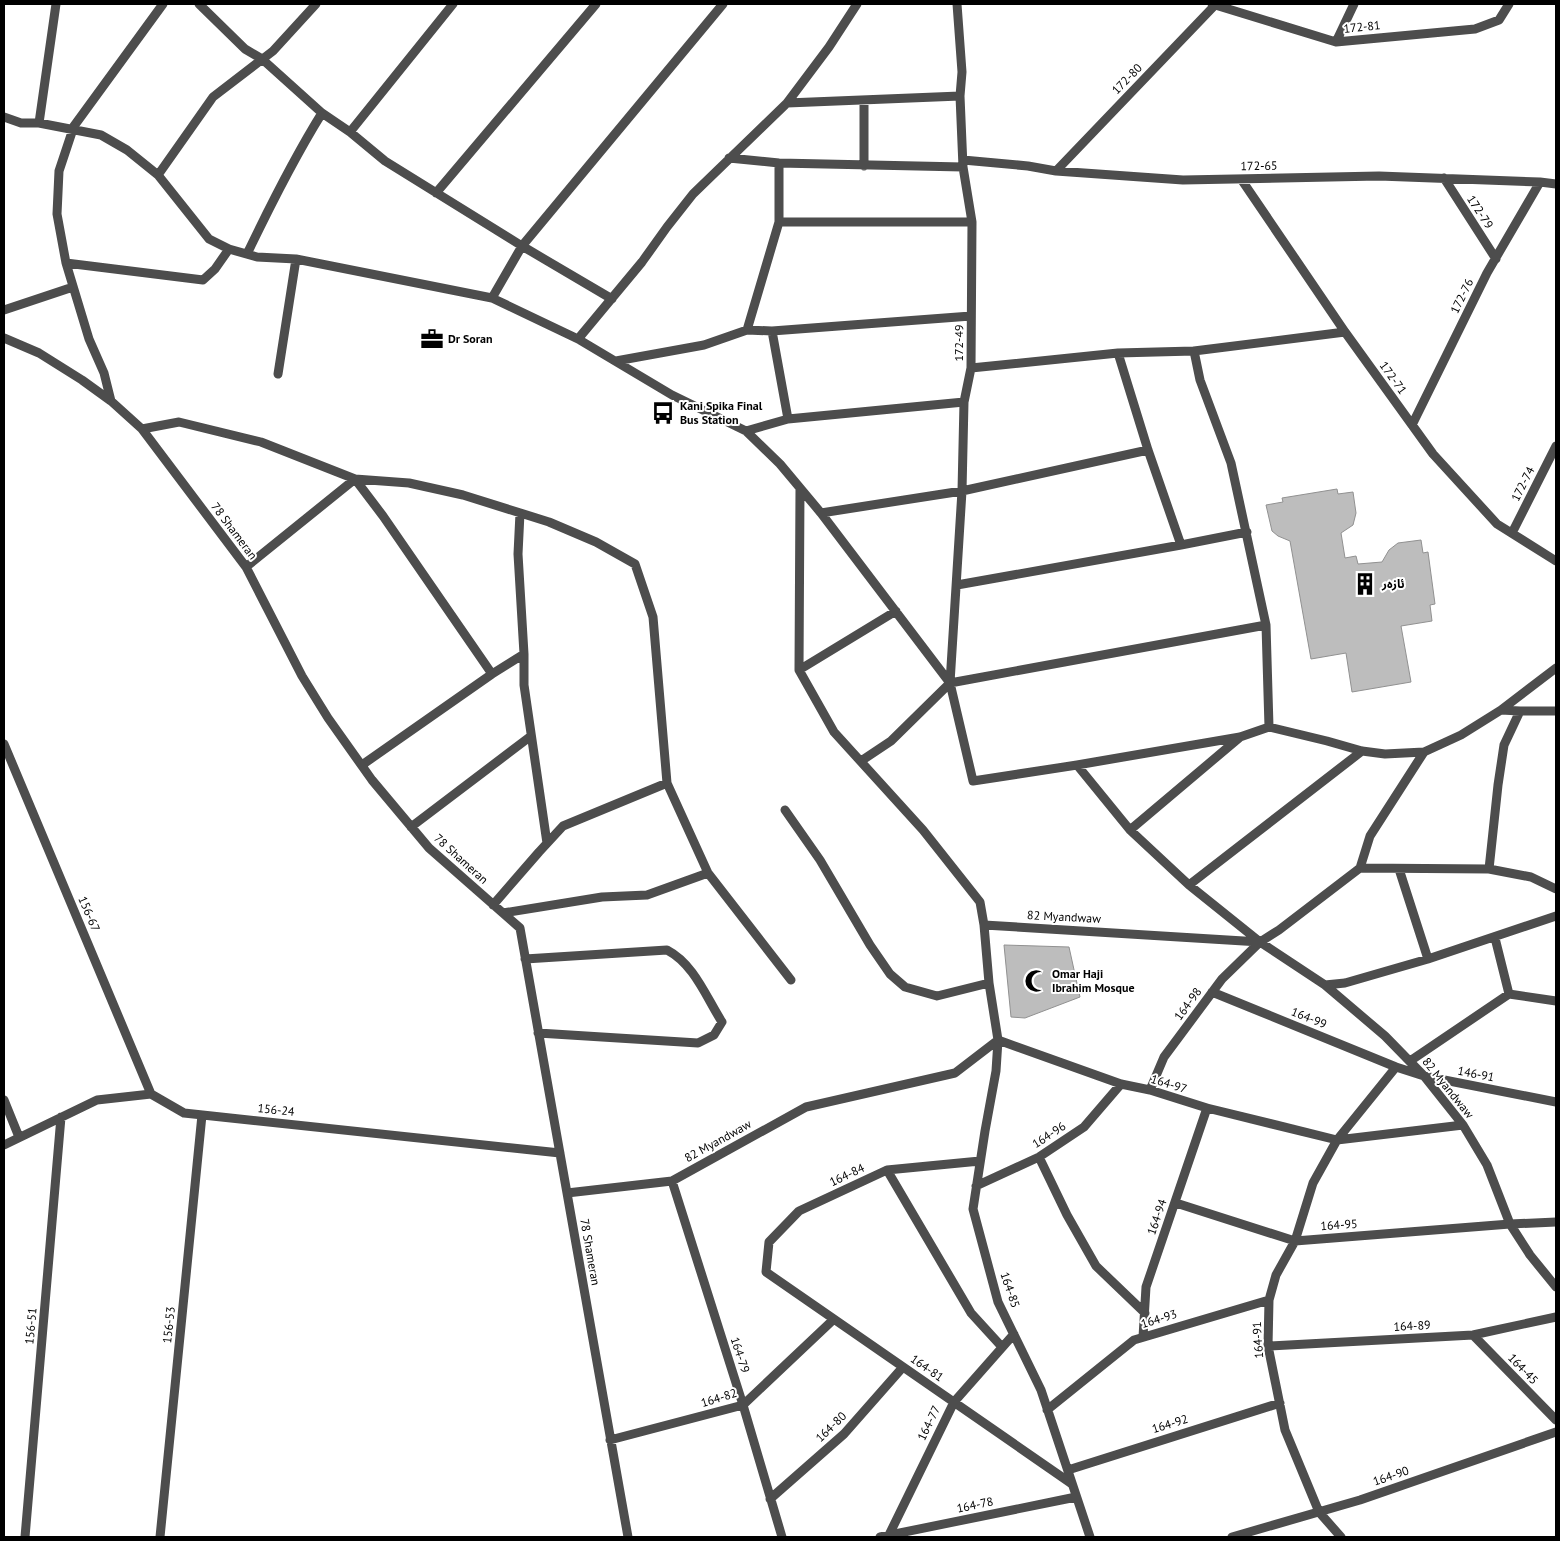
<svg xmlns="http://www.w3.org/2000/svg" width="1560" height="1541" font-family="'PT Sans','Noto Sans Arabic',sans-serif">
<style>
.building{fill:#bdbdbd;stroke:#919191}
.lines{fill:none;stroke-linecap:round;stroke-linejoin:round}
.minor{stroke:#4d4d4d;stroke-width:9}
.labels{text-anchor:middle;stroke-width:4;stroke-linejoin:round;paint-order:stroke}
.street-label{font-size:12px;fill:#000;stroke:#fff}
.poi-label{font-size:12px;font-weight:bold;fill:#000;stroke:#fff;text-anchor:start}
</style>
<rect width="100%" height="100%" fill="#fff"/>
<!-- building -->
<path class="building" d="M1337 489 1338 494 1353 492 1356 513 1353 525 1341 533 1345 558 1356 556 1358 564 1382 562 1389 550 1398 543 1421 540 1423 553 1428 552 1435 604 1430 605 1432 621 1401 626 1411 682 1352 692 1346 653 1311 659 1290 541 1278 536 1272 531 1266 505 1283 502 1282 498Z
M1004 945 1069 947 1080 997 1025 1018 1011 1017Z"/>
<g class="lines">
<!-- minor -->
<path class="minor" d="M199 4 245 49 262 59 322 113 350 132 385 161 522 246 612 299
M1212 4 1336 42 1475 29 1499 20 1509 4
M1336 42 1354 4
M864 100V166
M787 103 960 96
M4 117 21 123H39L101 135 127 150 158 175 209 239 229 249 257 257 296 259 492 298 578 339 672 395 746 431 780 464 821 513 950 683 973 781 1077 765 1240 737 1269 727 1327 741 1362 751 1385 754 1424 752 1461 735 1501 710 1556 668
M39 123 56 4
M350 132 453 4
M729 158 779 163 963 167
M963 160 1028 166 1056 171 1183 180 1379 176 1540 182 1556 184
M1056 171 1216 4
M158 175 213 97 273 51 316 4
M1444 178 1496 259
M1241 179 1345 332 1433 454 1497 524 1556 561
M436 193 596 4
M779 222H972
M247 254C270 206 294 158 322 113
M66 263 203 280 215 269 229 249
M492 298 522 246 723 4
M4 310 73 287
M747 330 779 222V163
M772 331 788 419
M4 338 39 353 82 380 111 401 142 429 246 567 302 676 328 718 372 780 429 848 520 928 628 1537
M578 339 642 262 667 227 693 194 787 103 829 47 857 4
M1194 351 1200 380 1231 463 1266 625 1269 727
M1118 353 1148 450 1181 545
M616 361 704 345 747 330 772 331 971 316
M971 368 1118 353 1194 351 1345 332
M278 374 296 259
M111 401 104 373 89 339 66 263 57 214 59 171 74 126 163 4
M1412 425 1487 273 1540 182
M142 429 179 422 261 442 355 479 409 483 463 495 549 522 596 542 635 564 653 617 667 783 563 826 539 852 493 905
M746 431 788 419 964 402
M800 488 799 670 834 732 923 830 980 902 984 925
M520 513 518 554 524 654V685L547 843
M821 513 962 491 1148 450
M1512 533 1556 446
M246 567 355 479 383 516 492 674
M957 585 1181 545 1247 532
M799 670 896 611
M950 683 962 491 964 402 971 368 972 222 963 167 960 96 962 72 957 4
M1501 710 1520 711H1556
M4 744 151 1094
M861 761 891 741 950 683 1266 625
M362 765 492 674 524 654
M1077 765 1130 830 1189 885 1260 942
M667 783 708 873 791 980
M785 810 820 860 870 945 890 974 905 987 937 996 989 983
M411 827 531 736
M1130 830 1239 738
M1360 868 1489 869 1531 877 1556 889
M1399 869 1428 959
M1489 869 1498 785 1504 745 1520 711
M1189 885 1362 751
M503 913 602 897 647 895 708 873
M1495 938 1509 994
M525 959 667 950C694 964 706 997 722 1022L714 1035 698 1043 538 1033
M1325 985 1345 983 1428 959 1556 916
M1212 992 1396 1067 1424 1076 1556 1102
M998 1040 1121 1084 1150 1090 1207 1108 1337 1140 1463 1125
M1410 1061 1509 994 1556 1001
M1150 1090 1164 1057 1222 979 1260 942 1279 930 1360 868 1370 836 1424 752
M4 1100 19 1137
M4 1145 97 1100 151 1094 184 1113 560 1153
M1039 1157 1067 1215 1096 1266 1145 1313
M980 1161 887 1170 799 1211 769 1242 766 1272 1072 1484
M887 1170 971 1313 1002 1347
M672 1181 743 1405 782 1537
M976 1186 1039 1157 1084 1127 1121 1084
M567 1193 672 1181 806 1107 955 1073 998 1040
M1176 1203 1295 1241 1510 1224 1556 1222
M1473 1335 1556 1420
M1143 1337 1146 1287 1207 1108
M1268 1346 1473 1335 1556 1317
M1047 1410 1134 1340 1269 1300
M610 1440 743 1405 834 1319
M1068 1470 1280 1403
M770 1499 844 1434 903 1367
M25 1537 61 1117
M160 1537 202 1115
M880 1537 1076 1497
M888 1537 954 1402 1014 1334
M1090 1537 1041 1390 998 1302 973 1209 985 1131 996 1071 998 1040 989 983 984 925 1260 942 1325 985 1385 1036 1424 1076 1463 1125 1487 1165 1510 1224 1530 1255 1556 1287
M1232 1537 1360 1500 1556 1432
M1341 1537 1319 1512 1285 1430 1268 1346 1269 1300 1276 1275 1295 1241 1313 1183 1337 1140 1396 1067"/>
</g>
<!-- icons -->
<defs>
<symbol id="office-bare" viewBox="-9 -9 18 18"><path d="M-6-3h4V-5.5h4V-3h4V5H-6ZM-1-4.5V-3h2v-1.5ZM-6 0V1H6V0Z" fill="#000" stroke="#fff" stroke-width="2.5" paint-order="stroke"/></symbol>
<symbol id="bus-bare" viewBox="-9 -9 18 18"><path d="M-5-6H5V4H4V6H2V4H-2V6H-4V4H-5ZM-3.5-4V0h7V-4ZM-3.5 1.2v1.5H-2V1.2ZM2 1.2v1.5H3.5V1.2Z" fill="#000" stroke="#fff" stroke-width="2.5" paint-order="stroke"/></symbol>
<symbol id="building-bare" viewBox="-9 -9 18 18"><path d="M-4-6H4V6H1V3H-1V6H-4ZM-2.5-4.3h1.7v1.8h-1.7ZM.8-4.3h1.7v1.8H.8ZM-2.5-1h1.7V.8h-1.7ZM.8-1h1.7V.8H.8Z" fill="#000" stroke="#fff" stroke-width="2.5" paint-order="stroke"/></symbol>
<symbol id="mosque-bare" viewBox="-9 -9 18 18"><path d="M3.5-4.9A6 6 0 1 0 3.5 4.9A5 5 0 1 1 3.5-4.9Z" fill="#000" stroke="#fff" stroke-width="2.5" paint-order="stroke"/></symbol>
</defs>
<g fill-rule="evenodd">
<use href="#office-bare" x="416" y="323" width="32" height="32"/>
<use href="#bus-bare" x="647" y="397" width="32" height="32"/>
<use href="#building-bare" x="1349" y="568" width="32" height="32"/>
<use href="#mosque-bare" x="1020" y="965" width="32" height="32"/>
</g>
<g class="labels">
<!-- street labels -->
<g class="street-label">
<text transform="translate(1362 27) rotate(-6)" y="4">172-81</text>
<text transform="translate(1127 79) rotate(-46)" y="4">172-80</text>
<text transform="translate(1259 166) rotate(-1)" y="4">172-65</text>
<text transform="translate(1480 212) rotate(57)" y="4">172-79</text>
<text transform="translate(1462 296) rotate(-64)" y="4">172-76</text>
<text transform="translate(959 343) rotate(-90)" y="4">172-49</text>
<text transform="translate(1393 378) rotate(54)" y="4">172-71</text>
<text transform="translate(1523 484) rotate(-63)" y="4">172-74</text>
<text transform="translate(234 531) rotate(53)" y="4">78 Shameran</text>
<text transform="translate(461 859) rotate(42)" y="4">78 Shameran</text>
<text transform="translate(89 914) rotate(67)" y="4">156-67</text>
<text transform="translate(1064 917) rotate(3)" y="4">82 Myandwaw</text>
<text transform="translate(1188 1004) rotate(-54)" y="4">164-98</text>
<text transform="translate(1309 1018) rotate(22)" y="4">164-99</text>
<text transform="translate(1476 1074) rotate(11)" y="4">146-91</text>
<text transform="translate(1169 1084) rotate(17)" y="4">164-97</text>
<text transform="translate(1448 1088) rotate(51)" y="4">82 Myandwaw</text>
<text transform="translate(276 1110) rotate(6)" y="4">156-24</text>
<text transform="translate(1049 1135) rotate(-33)" y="4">164-96</text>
<text transform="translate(718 1141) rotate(-29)" y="4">82 Myandwaw</text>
<text transform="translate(847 1175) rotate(-25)" y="4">164-84</text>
<text transform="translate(1157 1217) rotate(-71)" y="4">164-94</text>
<text transform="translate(1339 1225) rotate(-4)" y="4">164-95</text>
<text transform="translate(590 1252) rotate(80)" y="4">78 Shameran</text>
<text transform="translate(1010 1290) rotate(71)" y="4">164-85</text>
<text transform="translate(1159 1319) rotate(-17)" y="4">164-93</text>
<text transform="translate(169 1325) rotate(-84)" y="4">156-53</text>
<text transform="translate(31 1326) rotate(-85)" y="4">156-51</text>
<text transform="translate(1412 1326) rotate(-3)" y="4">164-89</text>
<text transform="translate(1258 1340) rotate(-94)" y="4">164-91</text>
<text transform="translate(740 1355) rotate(72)" y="4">164-79</text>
<text transform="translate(927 1368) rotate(35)" y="4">164-81</text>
<text transform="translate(1523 1369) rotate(46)" y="4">164-45</text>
<text transform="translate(719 1398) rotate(-17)" y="4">164-82</text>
<text transform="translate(929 1423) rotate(-64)" y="4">164-77</text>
<text transform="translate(1170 1424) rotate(-17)" y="4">164-92</text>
<text transform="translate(831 1427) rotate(-44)" y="4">164-80</text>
<text transform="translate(1391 1476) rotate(-19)" y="4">164-90</text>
<text transform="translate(975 1505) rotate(-12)" y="4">164-78</text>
</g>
<!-- poi labels -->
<g class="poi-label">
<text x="448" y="343">Dr Soran</text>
<text x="680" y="410">Kani Spika Final<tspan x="680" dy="14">Bus Station</tspan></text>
<text x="1382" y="588">ئازەر</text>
<text x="1052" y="978">Omar Haji<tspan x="1052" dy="14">Ibrahim Mosque</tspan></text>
</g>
</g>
<!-- border -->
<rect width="1560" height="1541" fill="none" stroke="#000000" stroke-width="10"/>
</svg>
